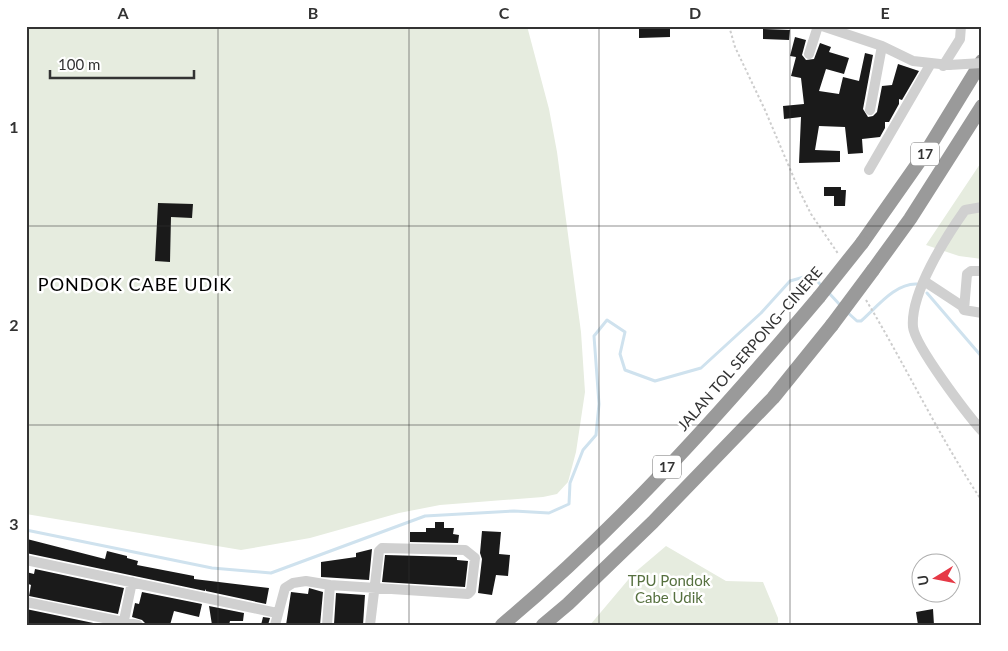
<svg xmlns="http://www.w3.org/2000/svg" width="1008" height="651" font-family="Lato,sans-serif">
<style>
.green{fill:#e6ecdf}
.lines{fill:none;stroke-linecap:round;stroke-linejoin:round}
.stream{stroke:#cfe2ee;stroke-width:3}
.building{fill:#1a1a1a}
.path{stroke:#cdcdcd;stroke-width:2;stroke-dasharray:2.5 2.5;stroke-linecap:butt}
.minor{stroke:#d0d0d0;stroke-width:10}
.highway{stroke:#9a9a9a;stroke-width:14}
.minor-bridge{stroke:#d0d0d0;stroke-width:10}
.highway-bridge{stroke:#9a9a9a;stroke-width:14}
.grid{fill:none;stroke:#333;stroke-width:1;stroke-opacity:0.55}
.labels{text-anchor:middle;stroke-width:5;stroke-linejoin:round;paint-order:stroke}
.shield{fill:#fff;stroke:#707070;stroke-width:1}
.shield-label{font-size:14px;font-weight:bold;fill:#333}
.street-label{font-size:15px;fill:#333;stroke:#fff}
.park-label{font-size:15px;fill:#56703f;stroke:#fff}
.quarter-label{font-size:18px;letter-spacing:1px;fill:#000;stroke:#fff}
.neatline{fill:none;stroke:#333;stroke-width:2}
.grid-label{font-size:16px;text-anchor:middle;font-weight:bold;fill:#333}
</style>
<rect width="100%" height="100%" fill="#fff"/>
<!-- green -->
<path class="green" d="M26 26H527L549 109 557 152 581 332 585 392 576 452 568 482 557 494 543 497 440 505 399 513 310 538 241 550 26 514Z
M982 161V259L959 256 926 245Z
M666 546 726 581 763 582 778 618V625H590L633 574Z"/>
<g class="lines">
<!-- stream -->
<path class="stream" d="M828 292 841 306
M927 293 982 357
M847 312 857 321H861C877 307 895 283 917 284
M26 530 212 568 271 573 425 516 514 511 549 513 569 504 570 483 583 450 596 435 599 404 594 336 607 320 625 332 620 354 625 370 655 381 701 368 761 313 790 281 811 275 822 286"/>
</g>
<!-- building -->
<path class="building" d="M639 26H670V37L639 38Z
M763 29 790 30 789 40 763 39Z
M795 37 806 40 802 55 806 60 814 59 820 43 831 47 829 52 849 58 844 74 826 69 819 91 839 94 843 77 859 81 865 53 873 55 863 109 868 117 873 116 877 112 882 86 892 85 898 64 919 71 902 100 899 99V104L889 122H885V128L880 137 862 139 863 153 848 154 845 127 819 126 815 150 840 151V162L799 163 801 117 784 119 783 106 804 104 801 78 791 76 796 57 790 56Z
M824 187H841V190H846L845 206H834V196H824Z
M158 203 193 204 192 218 171 217 170 262 155 261Z
M435 522H444V528H454L453 534 459 535 458 543 410 542V532H426V528H435Z
M482 531 501 532 499 554 510 555 508 576 496 575 492 595 478 593 482 559 480 553Z
M27 539 105 559 107 551 127 556V558L138 561 137 565 194 576V579L269 588 266 604 206 591V589L205 591 26 553Z
M372 549 369 580 321 577V562L356 557V553Z
M385 555 457 557V560L468 561 465 587 382 582Z
M35 569 124 588 118 614 29 596 31 585 26 583V572L34 574Z
M309 588 323 592 320 625H286L291 592 308 594Z
M142 592 202 604 199 617 174 611 170 625 145 623 142 620 132 617 135 603 139 604Z
M336 593 365 595 363 625 334 624Z
M209 606 244 613 243 621H230L229 625H212Z
M26 609 103 625H26Z
M933 609 934 625H918L916 612Z
M263 617 270 618 268 625H261Z"/>
<g class="lines">
<!-- path -->
<path class="path" d="M729 26 735 47 765 110 799 190 811 214 839 255
M866 300C906 366 939 437 982 501"/>
<!-- minor -->
<path class="minor" d="M822 26 882 46 913 61 949 65
M809 54 818 26
M943 66 960 39 961 26
M870 110 882 46
M869 170 930 65
M982 207 965 210C946 237 910 293 913 327 915 346 967 414 982 431
M924 281 962 306 964 310 982 313
M964 310 967 274 971 271H982
M26 560 277 613
M26 602 138 625
M123 625 132 582
M275 625 285 588 293 583 306 581 330 585 468 594 471 591 475 558 465 550 382 548 379 551 370 625
M327 625 330 585"/>
<!-- highway -->
<path class="highway" d="M862 243 928 149 982 61
M873 270 910 219 982 106
M502 625C619 527 721 413 819 297
M543 625 568 604 653 522 773 398 832 325"/>
<!-- minor-bridge -->
<path class="minor-bridge" d="M949 65 982 63"/>
<!-- highway-bridge -->
<path class="highway-bridge" d="M819 297 862 243
M832 325 873 270"/>
</g>
<!-- grid -->
<path class="grid" d="M218 26V625M409 26V625M599 26V625M790 26V625M26 226H982M26 425H982"/>
<g class="labels">
<!-- shield labels -->
<g class="shield">
<rect x="911" y="142.5" width="28" height="23" rx="4"/>
<rect x="653" y="455.5" width="28" height="23" rx="4"/>
</g>
<g class="shield-label">
<text x="925" y="159">17</text>
<text x="667" y="472">17</text>
</g>
<!-- street labels -->
<g class="street-label">
<text transform="translate(750 349) rotate(-49)" y="5">JALAN TOL SERPONG–CINERE</text>
</g>
<!-- park labels -->
<g class="park-label">
<text x="669" y="586">TPU Pondok<tspan x="669" dy="17">Cabe Udik</tspan></text>
</g>
<!-- quarter labels -->
<g class="quarter-label">
<text x="135" y="291">PONDOK CABE UDIK</text>
</g>
</g>
<!-- border -->
<rect width="1008" height="651" fill="none" stroke="#ffffff" stroke-width="55"/>
<!-- north arrow -->
<g transform="translate(936 578) rotate(260)"><circle r="24" fill="#ffffff" stroke="#adadad"/>
<path d="M0-4L9 19L0 12L-9 19Z" fill="#e63946"/>
<text y="-8" font-size="14" font-weight="bold" text-anchor="middle" fill="#333333">U</text>
</g>
<!-- scale -->
<path d="M50 70v8h144v-8" fill="none" stroke="#333333" stroke-width="2.5"/>
<text x="58" y="70" font-size="15" fill="#333333" stroke="#ffffff" stroke-width="4" paint-order="stroke">100 m</text>
<rect x="28" y="28" width="952" height="596" class="neatline"/>
<g class="grid-label">
<text x="123" y="19">A</text>
<text x="313" y="19">B</text>
<text x="504" y="19">C</text>
<text x="695" y="19">D</text>
<text x="885" y="19">E</text>
<text x="14" y="133">1</text>
<text x="14" y="331">2</text>
<text x="14" y="530">3</text>
</g>
</svg>
